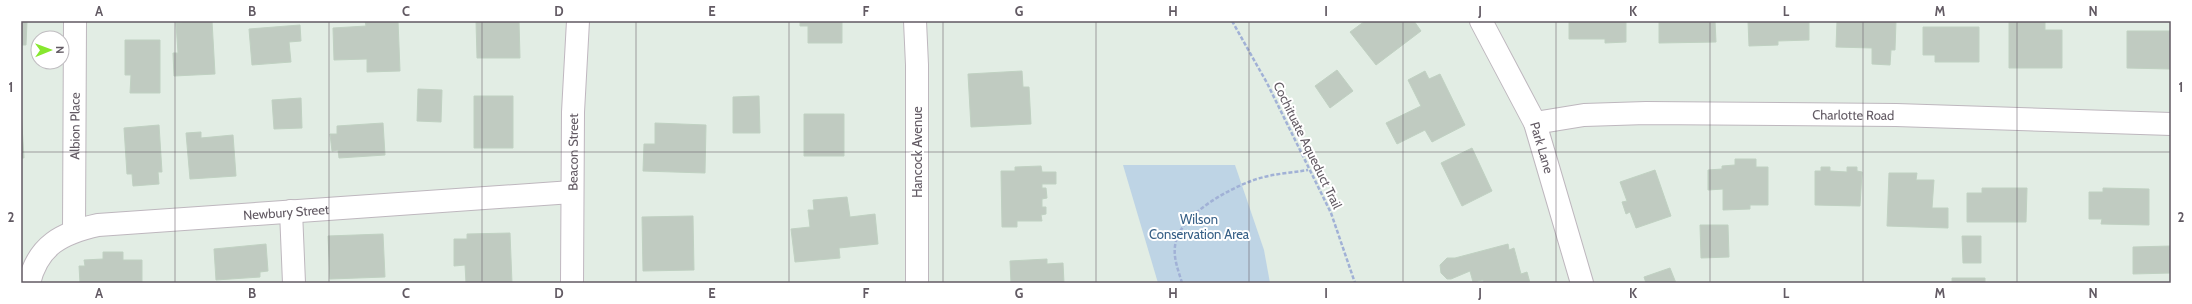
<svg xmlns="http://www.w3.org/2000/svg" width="2192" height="304" font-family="Cabin,sans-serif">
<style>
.green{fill:#bed4e5}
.building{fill:#c0cbc1;stroke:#c0d1c2}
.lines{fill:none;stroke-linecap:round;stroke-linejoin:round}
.street-casing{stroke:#beb7be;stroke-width:24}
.secondary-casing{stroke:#c0b7c0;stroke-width:24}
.path{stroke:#a1b1d6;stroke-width:2.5;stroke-dasharray:4 2;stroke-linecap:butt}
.street{stroke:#fff;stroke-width:22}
.secondary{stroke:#fff;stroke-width:22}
.grid{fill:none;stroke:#625a63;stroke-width:1;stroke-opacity:0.55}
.labels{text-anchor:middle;stroke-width:4;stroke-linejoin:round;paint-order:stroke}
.street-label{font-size:13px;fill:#625a63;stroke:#fff}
.park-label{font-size:13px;fill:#365f86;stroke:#fff}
.neatline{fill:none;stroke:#625a63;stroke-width:1.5}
.grid-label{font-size:13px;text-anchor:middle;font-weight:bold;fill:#625a63}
</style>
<rect width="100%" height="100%" fill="#e2ede4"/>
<!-- green -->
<path class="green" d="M1123 165H1235L1264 250 1270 283H1158Z"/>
<!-- building -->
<path class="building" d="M21 21H27L26 45H21Z
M212 21 215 74 174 76 173 53H178L176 23Z
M365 21H398L400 71 367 72V59L334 60 333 28 366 26Z
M476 21H519L520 58H477Z
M800 21H842V43H808V26H800Z
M1365 21H1414L1421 31 1376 65 1350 32Z
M1569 21H1626V42L1605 43V39H1569Z
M1659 21H1715L1716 42 1659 43Z
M1748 21H1809V40L1778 41V45L1749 46Z
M1837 21H1896L1895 50H1891L1890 65 1872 64V48L1836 47Z
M2009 21H2045V30H2062V68H2009Z
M300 25 301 41 289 42 291 62 252 65 249 29Z
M1923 27H1979V62H1935V55H1923Z
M2127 31H2171V69L2127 68Z
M125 40H160V93H130L131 75H125Z
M1337 70 1353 91 1330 108 1315 86Z
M1022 71 1023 87H1029L1031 124 971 127 968 74Z
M1425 71 1429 79 1440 74 1465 125 1432 142 1425 130 1397 144 1386 123 1421 106 1408 80Z
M418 89 442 90 441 122 417 121Z
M474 96H513V148H474Z
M759 96 760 133H733V97Z
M301 98 302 128 274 129 272 100Z
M21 110 24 158H21Z
M804 114H844V156H804Z
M383 123 385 155 339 158 338 150 332 151 330 134H337V126Z
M655 123 706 125 705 173 643 171 644 144H655Z
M159 125 162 172H158L159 184 133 186 132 174H127L124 128Z
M201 132V138L233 135 236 176 190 179 186 133Z
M1472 148 1492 191 1462 206 1441 163Z
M1735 159H1756V167H1768V205H1750V209L1723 210V189L1708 190V170L1722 169V166L1735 165Z
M1041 166 1042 172H1056V184H1042V188H1046L1047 198 1042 199V207H1046V214L1041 215 1042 221H1017V227H1002L1001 171H1015V167Z
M1821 167H1830V171L1847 172V167H1857V171L1862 172 1860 206 1815 205V171H1821Z
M1655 170 1671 216 1636 228 1630 212 1626 214 1622 202 1627 201 1620 182Z
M1889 173H1917L1916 180H1934L1932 208H1948V228L1887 226Z
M1982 188H2027L2026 222H1967V193H1982Z
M2103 188 2149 189V225L2101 224 2102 219H2089V192H2103Z
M847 197 850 217 875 214 878 244 839 248 840 258 795 262 791 229 810 227 808 210H814L813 200Z
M693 216 694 270 643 271 642 217Z
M1700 225H1728L1729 257 1701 258Z
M510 233 512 283H466L465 265 454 266V239H467V234Z
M383 234 385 277 330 279 328 236Z
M1962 236H1981V263H1963Z
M266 244 268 271 260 272V277L216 280 214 249Z
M1508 244 1509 250 1514 248 1521 274 1527 272 1530 283H1484L1483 280 1473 282 1470 271 1451 279H1447L1441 273 1440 265 1447 258H1455Z
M2171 246V273L2133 274V247Z
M103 252H123V260H142V283H80L79 266H85L84 260 103 259Z
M1047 259V264L1063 263 1064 283H1011L1010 261Z
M1670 268 1676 283H1646L1644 277Z
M1952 278H1985V283H1952Z"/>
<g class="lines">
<defs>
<g id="street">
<path d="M915 21 917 65V283"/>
<path id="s1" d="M1481 21 1535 123 1582 283"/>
<path id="s2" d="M1535 123 1584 115 1646 113 1896 115 2171 124"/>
<path d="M291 211 294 283"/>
<path id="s3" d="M74 230 75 21"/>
<path id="s4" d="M29 283C38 245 62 233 98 225L572 192"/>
</g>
<g id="secondary">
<path id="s5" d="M572 283 573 112 578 21"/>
</g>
</defs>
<!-- street casing -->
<use href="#street" class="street-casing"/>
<!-- secondary casing -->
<use href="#secondary" class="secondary-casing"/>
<!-- path -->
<path class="path" d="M1232 21 1267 83 1331 213 1355 283
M1182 283C1178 269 1172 256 1176 241 1183 214 1227 190 1251 181 1269 174 1290 173 1308 170"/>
<!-- street -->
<use href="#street" class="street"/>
<!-- secondary -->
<use href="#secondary" class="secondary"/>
</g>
<!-- grid -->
<path class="grid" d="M175 21V283M329 21V283M482 21V283M636 21V283M789 21V283M943 21V283M1096 21V283M1249 21V283M1403 21V283M1556 21V283M1710 21V283M1863 21V283M2017 21V283M21 152H2171"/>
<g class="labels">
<!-- street labels -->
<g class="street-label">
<text dy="5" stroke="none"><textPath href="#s2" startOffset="319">Charlotte Road</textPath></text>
<text dy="5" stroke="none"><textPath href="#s3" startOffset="104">Albion Place</textPath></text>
<text transform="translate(1308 145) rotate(64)" y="5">Cochituate Aqueduct Trail</text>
<text dy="5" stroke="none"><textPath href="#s1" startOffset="141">Park Lane</textPath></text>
<text dy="5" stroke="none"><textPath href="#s5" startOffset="131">Beacon Street</textPath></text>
<text transform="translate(917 152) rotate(-90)" y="5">Hancock Avenue</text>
<text dy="5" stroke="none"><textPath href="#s4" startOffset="285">Newbury Street</textPath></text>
</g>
<!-- park labels -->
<g class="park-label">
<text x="1199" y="224">Wilson<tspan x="1199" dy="15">Conservation Area</tspan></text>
</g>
</g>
<!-- border -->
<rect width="2192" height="304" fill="none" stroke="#ffffff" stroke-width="44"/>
<!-- north arrow -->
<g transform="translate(50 50) rotate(89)"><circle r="19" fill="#ffffff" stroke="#c0bdc1"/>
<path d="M0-3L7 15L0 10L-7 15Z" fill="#87e72e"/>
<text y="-6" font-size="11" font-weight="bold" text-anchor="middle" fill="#625a63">N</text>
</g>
<rect x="22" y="22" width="2148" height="260" class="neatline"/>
<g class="grid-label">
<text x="99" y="16">A</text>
<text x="252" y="16">B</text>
<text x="406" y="16">C</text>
<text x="559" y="16">D</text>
<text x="712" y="16">E</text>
<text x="866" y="16">F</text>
<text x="1019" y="16">G</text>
<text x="1173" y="16">H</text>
<text x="1326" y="16">I</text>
<text x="1480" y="16">J</text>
<text x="1633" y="16">K</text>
<text x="1786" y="16">L</text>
<text x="1940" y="16">M</text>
<text x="2093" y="16">N</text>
<text x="11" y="92">1</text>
<text x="2181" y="92">1</text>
<text x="11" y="222">2</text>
<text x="2181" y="222">2</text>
<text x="99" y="298">A</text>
<text x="252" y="298">B</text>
<text x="406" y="298">C</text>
<text x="559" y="298">D</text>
<text x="712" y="298">E</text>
<text x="866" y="298">F</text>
<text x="1019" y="298">G</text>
<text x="1173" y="298">H</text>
<text x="1326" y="298">I</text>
<text x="1480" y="298">J</text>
<text x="1633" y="298">K</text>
<text x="1786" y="298">L</text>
<text x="1940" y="298">M</text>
<text x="2093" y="298">N</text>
</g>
</svg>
